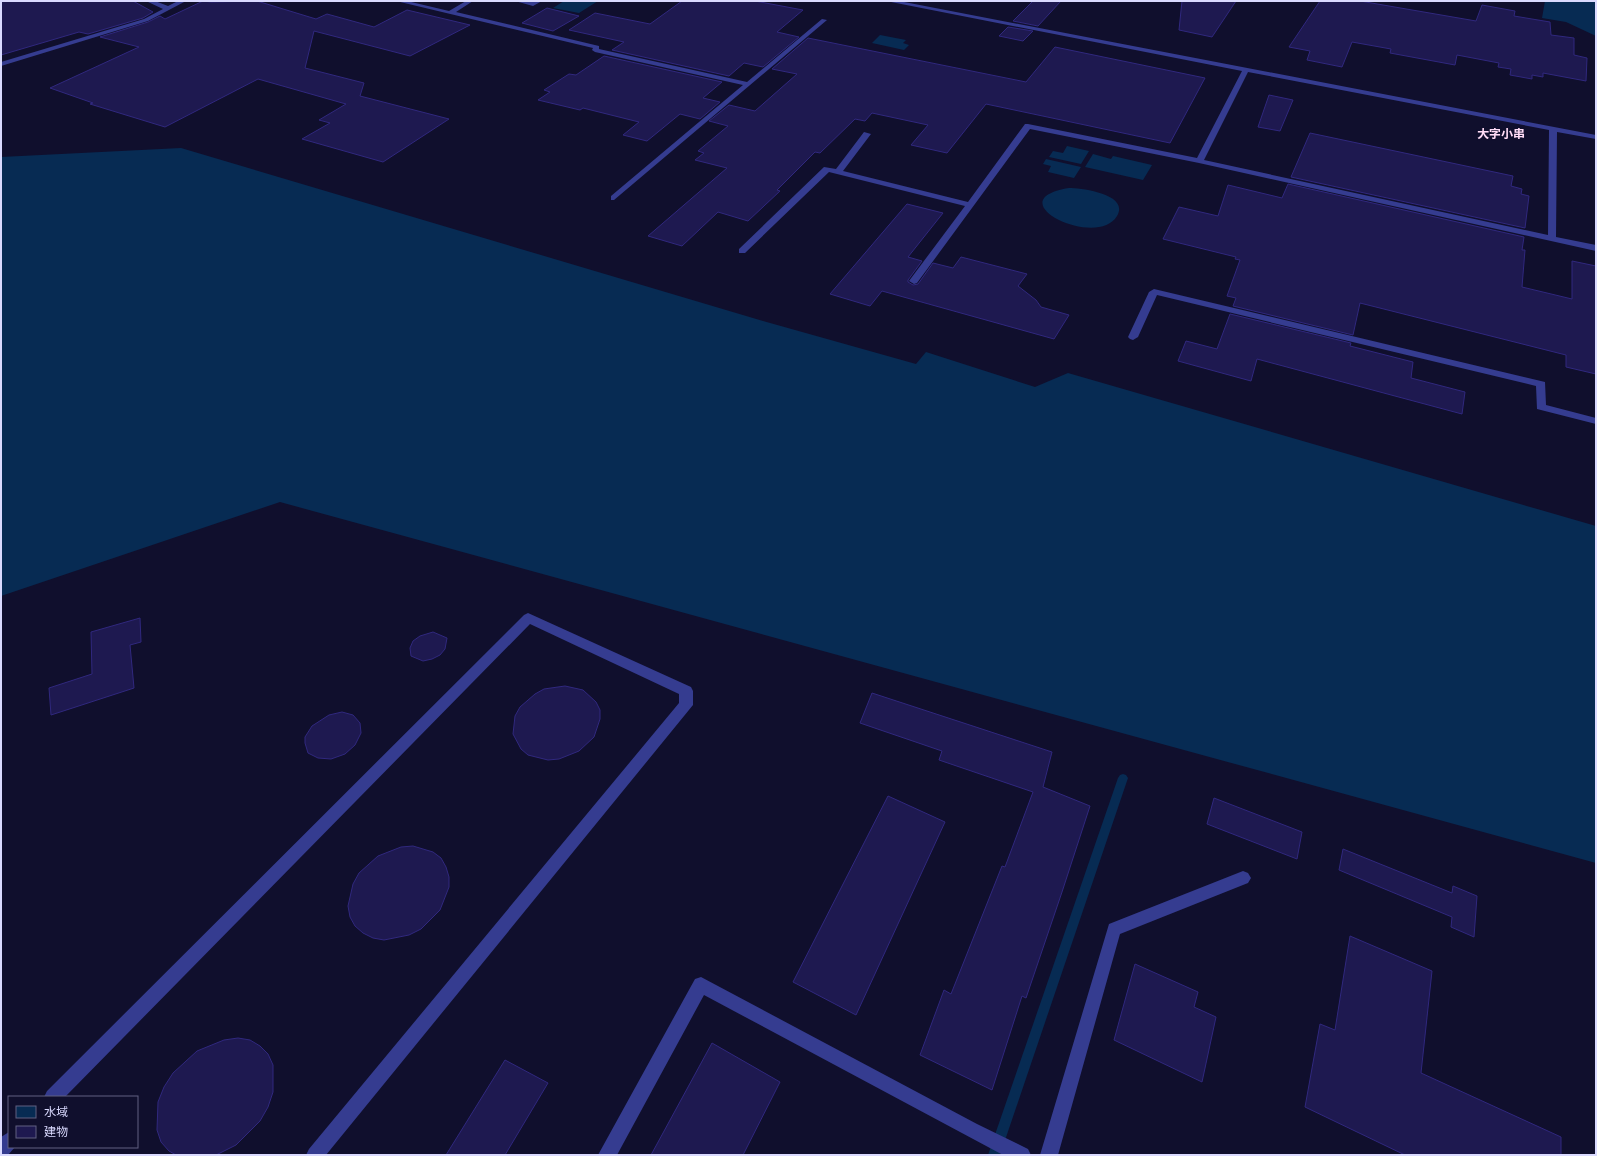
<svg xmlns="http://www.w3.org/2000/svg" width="1597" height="1156" font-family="'DM Sans','Noto Sans JP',sans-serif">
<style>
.water{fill:#072b53}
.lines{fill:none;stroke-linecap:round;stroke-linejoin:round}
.stream{fill:#072b53;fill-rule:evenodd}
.building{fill:#1e1950;stroke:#30287e}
.lane{fill:#353c90;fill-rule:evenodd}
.labels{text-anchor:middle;stroke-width:3;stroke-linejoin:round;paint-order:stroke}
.far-quarter-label{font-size:12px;font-weight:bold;fill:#ffdcf6;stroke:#100f2d}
</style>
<rect width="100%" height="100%" fill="#100f2d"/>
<!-- water -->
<path class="water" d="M564 1H598L579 13 553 8Z
M1545 1H1596V36L1566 22 1542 18Z
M880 35 906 40 903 43 909 45 904 50 872 43Z
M1067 146 1089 151 1081 164 1049 157 1053 151 1063 153Z
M181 148 763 321 916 364 926 352 1035 387 1068 373 1596 526V863L280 502 1 596V157Z
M1093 154 1111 159 1113 156 1152 165 1143 180 1085 167Z
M1046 159 1081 167 1074 178 1048 172 1051 166 1043 164Z
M1069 188C1081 188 1130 194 1117 216 1097 250 995 200 1069 188Z"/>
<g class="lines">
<!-- stream -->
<path class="stream" d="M1123 774 1126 775 1128 778 1000 1155H988L1118 778 1120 775Z"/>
</g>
<!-- building -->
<path class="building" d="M1 1H133L153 12 143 18 88 34 79 32 1 55Z
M203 1 211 2 257 1 316 19 327 14 374 27 407 10 470 25 410 56 314 31 305 68 364 83 360 96 449 119 383 162 302 139 330 123 319 120 346 104 258 79 165 127 90 104 93 103 50 88 139 47 100 37 148 22 160 16 165 19Z
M682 1H755L803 10 777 32 799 37 763 67 744 63 729 76 612 50 624 42 569 30 595 13 650 24Z
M1033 1H1061L1038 26 1013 21Z
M1182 1H1236L1212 37 1179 30Z
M1320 1H1360L1476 21 1482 5 1515 11 1514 16 1550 22 1551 35 1574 38V55L1587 58 1586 81 1543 73V77L1532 75V79L1510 75 1511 69 1498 67 1499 63 1457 55 1455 65 1390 53 1391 49 1352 42 1342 67 1307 60 1310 51 1289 47Z
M547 8 579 16 553 31 522 23Z
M1008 27 1033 31 1023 41 999 36Z
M808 38 1026 82 1055 47 1205 78 1170 143 986 104 947 153 911 145 928 125 872 113 865 121 855 119 820 153 815 152 777 190 780 191 748 221 718 212 682 246 648 236 727 168 695 160 704 153 698 151 728 126 709 121 729 105 755 111 797 74 772 69Z
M604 56 722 82 703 98 720 102 700 119 680 114 647 141 623 135 639 122 583 108 580 110 538 100 550 92 544 90 569 74 576 75Z
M1269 95 1293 100 1280 131 1258 127Z
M1310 133 1513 176 1511 186 1522 189 1521 194 1529 196 1525 228 1291 177Z
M1288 184 1524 237 1522 250H1525L1522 287 1572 299V261L1596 266V374L1566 367V355L1360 303 1353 335 1233 306 1236 298 1227 296 1240 260 1235 259 1236 257 1163 239 1179 207 1218 216 1228 185 1282 198Z
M907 204 943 213 908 257 922 261 908 280V282L913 285 918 284 933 263 953 268 961 257 1027 274 1018 286 1036 300 1041 307 1069 315 1054 339 882 291 870 306 830 294Z
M1230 314 1351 343 1350 346 1413 362 1411 378 1465 392 1462 414 1257 359 1251 381 1178 361 1186 341 1217 349Z
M140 618 141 642 130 645 134 688 51 715 49 688 92 674 91 632Z
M433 632 447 638 445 649 440 655 432 659 423 661 411 656 410 648 413 641 420 636Z
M565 686 583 690 596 702 600 710V719L594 737 579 751 559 759 548 760 528 755 521 749 513 734 515 716 520 707 535 694 544 689Z
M872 693 1052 752 1043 787 1090 806 1062 892 1026 998 1022 996 992 1090 920 1055 944 990 951 994 1002 866 1005 867 1033 792 939 760 942 751 860 723Z
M342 712 353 715 360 723 361 733 355 745 345 754 331 759 318 758 308 753 305 743V737L312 726 329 715Z
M888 796 945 822 856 1015 793 982Z
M1214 798 1302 832 1297 859 1207 824Z
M413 846 433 852 441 858 446 867 449 877V887L440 910 421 929 409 935 384 940 373 938 363 933 355 926 350 917 348 906 353 884 359 873 378 856 401 847Z
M1343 849 1452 893 1453 886 1477 896 1474 937 1451 927 1452 917 1339 870Z
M1350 936 1432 971 1421 1073 1561 1137V1155H1405L1305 1107 1320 1024 1335 1030Z
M1135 964 1198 992 1194 1007 1216 1017 1202 1082 1114 1040Z
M238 1038 250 1040 260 1046 268 1054 273 1065V1092L268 1107 260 1121 236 1145 216 1155H176L169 1151 161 1142 157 1130 158 1102 164 1087 173 1073 197 1051 224 1040Z
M712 1043 780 1082 743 1155H651Z
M505 1060 548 1083 505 1155H446Z"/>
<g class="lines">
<!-- lane -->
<path class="lane" d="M146 1H155L168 6 178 1H186L148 21 1 66V62L144 19 163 9Z
M396 1H407L449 11 466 1H473L456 12 599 46V49L747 82 822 19 827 20 614 200H611V196L743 85 595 52 592 50 593 48Z
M515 1H542L533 6Z
M886 1H899L1596 135V139L1557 132 1556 237 1596 245V251L1199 163 1030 129 917 283 914 284 909 281 965 206 829 172 745 253H739V249L824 167 836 169 864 132 871 134 843 171 968 202 1025 124H1028L1197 158 1242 71ZM1248 72 1549 130 1548 235 1204 160Z
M1154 289 1545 382 1546 405 1596 418V424L1537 409 1536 386 1157 295 1138 337 1133 340 1130 339 1128 337 1149 292Z
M528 613 691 687 693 691V705L326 1155H306L309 1149 679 703V694L530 624 65 1097H44L47 1091 524 615Z
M1243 871 1248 873 1251 878 1248 883 1120 934 1058 1155H1040L1109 924Z
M701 977 977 1124 1028 1149 1031 1155H1003L704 995 617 1155H598L695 979Z
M9 1132V1147H15L8 1155H1V1137Z"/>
</g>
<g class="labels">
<!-- far-quarter labels -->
<g class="far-quarter-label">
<text x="1501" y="138">大字小串</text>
</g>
</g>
<!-- border -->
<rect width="1597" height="1156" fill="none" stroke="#dadaff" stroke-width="4"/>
<!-- legend -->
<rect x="8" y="1096" width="130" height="52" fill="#100f2d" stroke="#616081"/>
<rect x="16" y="1106" width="20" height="12" fill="#072b53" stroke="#616081"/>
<text x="44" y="1116" font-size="12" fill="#dadaff">水域</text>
<rect x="16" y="1126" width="20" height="12" fill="#1e1950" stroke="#616081"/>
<text x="44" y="1136" font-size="12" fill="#dadaff">建物</text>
</svg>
